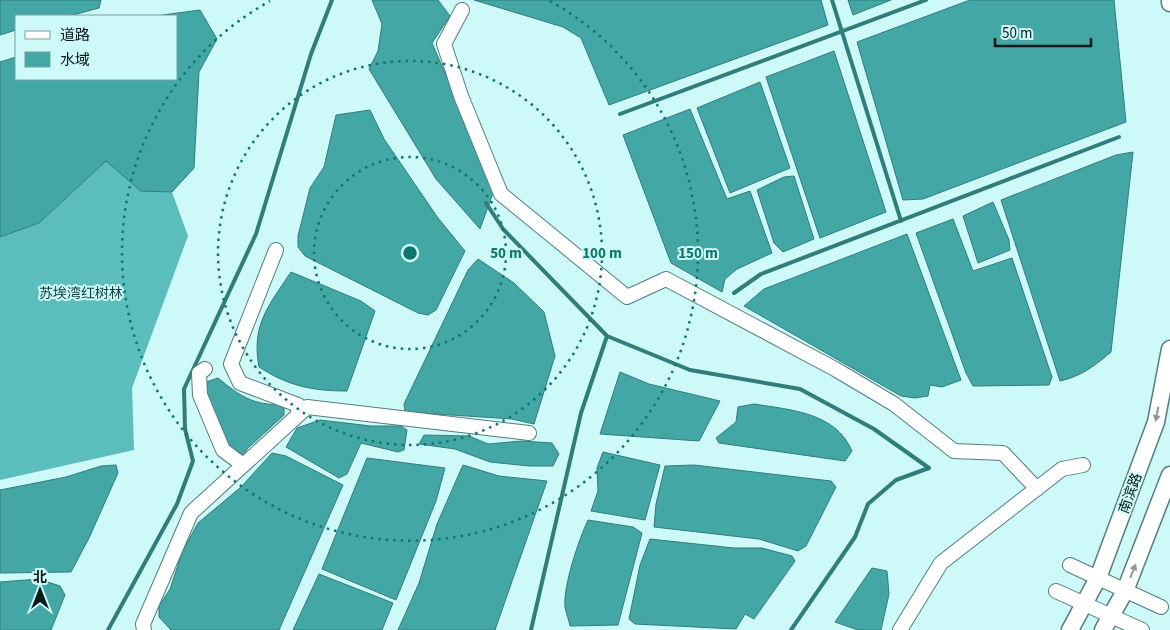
<svg xmlns="http://www.w3.org/2000/svg" width="1170" height="630" font-family="'Source Sans 3','Noto Sans SC',sans-serif">
<style>
.forest{fill:#5cbebc}
.water{fill:#42a7a5;stroke:#317d7b}
.lines{fill:none;stroke-linecap:round;stroke-linejoin:round}
.stream{stroke:#317d7b;stroke-width:4}
.minor-casing{stroke:#547d7c;stroke-width:16}
.major-casing{stroke:#547d7c;stroke-width:19}
.minor{stroke:#fff;stroke-width:14}
.major{stroke:#fff;stroke-width:16}
.oneway{fill:#909898}
.ring{fill:none;stroke:#0f766e;stroke-width:2.5;stroke-dasharray:2.5 5}
.labels{text-anchor:middle;stroke-width:4;stroke-linejoin:round;paint-order:stroke}
.park-label{font-size:14px;fill:#0c3c3b;stroke:#cdf9f8}
.street-label{font-size:14px;fill:#091a19;stroke:#cdf9f8}
.centre{fill:#0f766e;stroke:#cdf9f8;stroke-width:2.5}
.ring-label{font-size:15px;text-anchor:middle;font-weight:bold;fill:#0f766e;stroke:#cdf9f8;stroke-width:4;stroke-linejoin:round;paint-order:stroke}
</style>
<rect width="100%" height="100%" fill="#cdf9f8"/>
<!-- forest -->
<path class="forest" d="M106 161 141 190 172 192 188 236 132 388 134 450 0 480V237L39 223Z"/>
<!-- water -->
<path class="water" d="M0 0H101L99 8 69 16H16V30L0 35Z
M372 0H438L450 16 432 43 476 145 493 193 480 229 436 179 369 69 378 51 382 24Z
M474 0H821L828 25 609 105 581 38 563 27Z
M848 0H891L853 15Z
M970 0H1114L1126 122 923 199 903 200 857 42Z
M200 10 217 39 199 72 194 168 172 192 141 191 106 161 39 223 0 237V62L16 57V79H176V16H155Z
M834 51 886 212 820 238 766 77Z
M760 82 790 168 730 193 697 108Z
M690 109 727 199 750 191 772 253 737 269 725 279 722 292 671 263 623 135Z
M370 110 384 139 438 218 465 251 436 310 428 315 418 313 305 256 298 247V236L310 188 324 167 336 115Z
M1133 152 1111 352C1096 365 1080 377 1060 381L1001 200 1116 155Z
M794 176 814 239 783 252 774 243 757 190 784 177Z
M993 202 1009 240 1010 250 978 263 963 216Z
M953 219 973 271 1012 258 1052 377 1049 385 973 386 966 373 916 233Z
M907 234 961 380 942 387 930 385 928 396 915 398 901 396 744 306 764 289Z
M478 259 514 283 544 312 555 356 534 424 512 419 405 412 404 404 468 270Z
M291 272 361 301 375 311 347 391C313 391 288 386 259 367 251 325 269 305 291 272Z
M620 372 649 384 720 401 699 441 600 434Z
M218 378C241 397 253 405 284 405V415L247 449 243 457 225 449 204 392 206 382Z
M754 404C791 410 835 412 852 451L845 461 719 443 716 438 736 422 738 407Z
M320 420 371 426H401L407 430 404 450 398 452 361 443 347 474 339 478 286 447 297 428Z
M424 435 469 436 488 444 522 441 552 443 559 454 553 466H529L490 462 455 449 419 444Z
M603 452 660 465 645 520 591 511 598 491 597 468Z
M272 453 286 456 343 485 279 630H171L159 617V606L170 589 183 550 198 523 241 487Z
M367 458 445 468 436 501 396 600 322 569Z
M116 465 118 473 89 538 71 572 0 573V490L66 477 101 466Z
M463 465 499 476 547 481 495 630H398L419 583 437 524Z
M694 465 831 481 836 487 806 546 798 551 759 539 654 527 656 504 665 466Z
M588 520 633 527 642 533 618 625 570 626C569 620 566 613 565 607 563 586 579 539 588 520Z
M650 539 734 548H762L792 556 795 561 754 619 745 614 736 629 635 624 629 619 640 565Z
M872 568 887 571 889 594 881 630H858L835 622Z
M319 574 393 603 382 630H293Z
M39 579 60 586 65 595 51 630H0V582Z"/>
<g class="lines">
<!-- stream -->
<path class="stream" d="M832 0 901 221
M620 114 926 0
M486 203 503 229 607 336 581 413 531 630
M734 293 761 274 1119 137
M607 336 690 370 800 389 874 429 929 468 896 480 868 504 855 537 791 630
M108 630 177 504 193 461 185 429 184 389 256 234 311 54 332 0"/>
<defs>
<path id="minor" d="M462 10 444 44 461 96 501 194 627 297 666 279 835 369 894 404 954 451 1003 453 1037 489
M276 250 231 364 240 383 298 405V415
M205 369 199 373 200 395 223 450 243 465
M1070 565 1161 607
M1056 591 1142 630
M144 630 143 624 191 513 307 407 529 433
M900 630 941 563 1062 469 1083 465"/>
<path id="major" d="M1170 0V3
M1070 630 1098 578 1156 422 1170 349
M1103 630 1125 591 1170 475"/>
</defs>
<!-- minor casing -->
<use href="#minor" class="minor-casing"/>
<!-- major casing -->
<use href="#major" class="major-casing"/>
<!-- minor -->
<use href="#minor" class="minor"/>
<!-- major -->
<use href="#major" class="major"/>
</g>
<!-- one-way arrows -->
<defs><path id="oneway-solid" d="M-6-.8H1V-3.2L6.5 0L1 3.2V.8H-6Z" transform="scale(1.25)"/></defs>
<g class="oneway">
<use href="#oneway-solid" transform="translate(1157 414) rotate(101)"/>
<use href="#oneway-solid" transform="translate(1133 571) rotate(-68)"/>
</g>
<!-- distance rings -->
<g class="ring">
<circle cx="410" cy="253" r="96"/>
<circle cx="410" cy="253" r="192"/>
<path d="M550 1A288 288 0 1 1 270 1"/>
</g>
<g class="labels">
<!-- park labels -->
<g class="park-label">
<text x="81" y="298">苏埃湾红树林</text>
</g>
<!-- street labels -->
<g class="street-label">
<text transform="translate(1130 493) rotate(-70)" y="5">南滨路</text>
</g>
</g>
<circle cx="410" cy="253" r="8" class="centre"/>
<g class="ring-label">
<text x="506" y="258">50 m</text>
<text x="602" y="258">100 m</text>
<text x="698" y="258">150 m</text>
</g>
<!-- legend -->
<rect x="15" y="15" width="162" height="65" fill="#cdf9f8" stroke="#7fa09f"/>
<rect x="25" y="31" width="25" height="8" fill="#ffffff" stroke="#7fa09f"/>
<text x="60" y="40" font-size="15" fill="#091a19">道路</text>
<rect x="25" y="52" width="25" height="15" fill="#42a7a5" stroke="#7fa09f"/>
<text x="60" y="65" font-size="15" fill="#091a19">水域</text>
<!-- north arrow -->
<g transform="translate(40 590)" stroke="#cdf9f8" stroke-width="4" paint-order="stroke">
<path d="M0-4L9 19L0 12L-9 19Z" fill="#091a19"/>
<text y="-8" font-size="14" font-weight="bold" text-anchor="middle" fill="#091a19">北</text>
</g>
<!-- scale -->
<path d="M995 38v8h96v-8" fill="none" stroke="#091a19" stroke-width="2.5"/>
<text x="1002" y="38" font-size="15" fill="#091a19" stroke="#cdf9f8" stroke-width="4" paint-order="stroke">50 m</text>
</svg>
